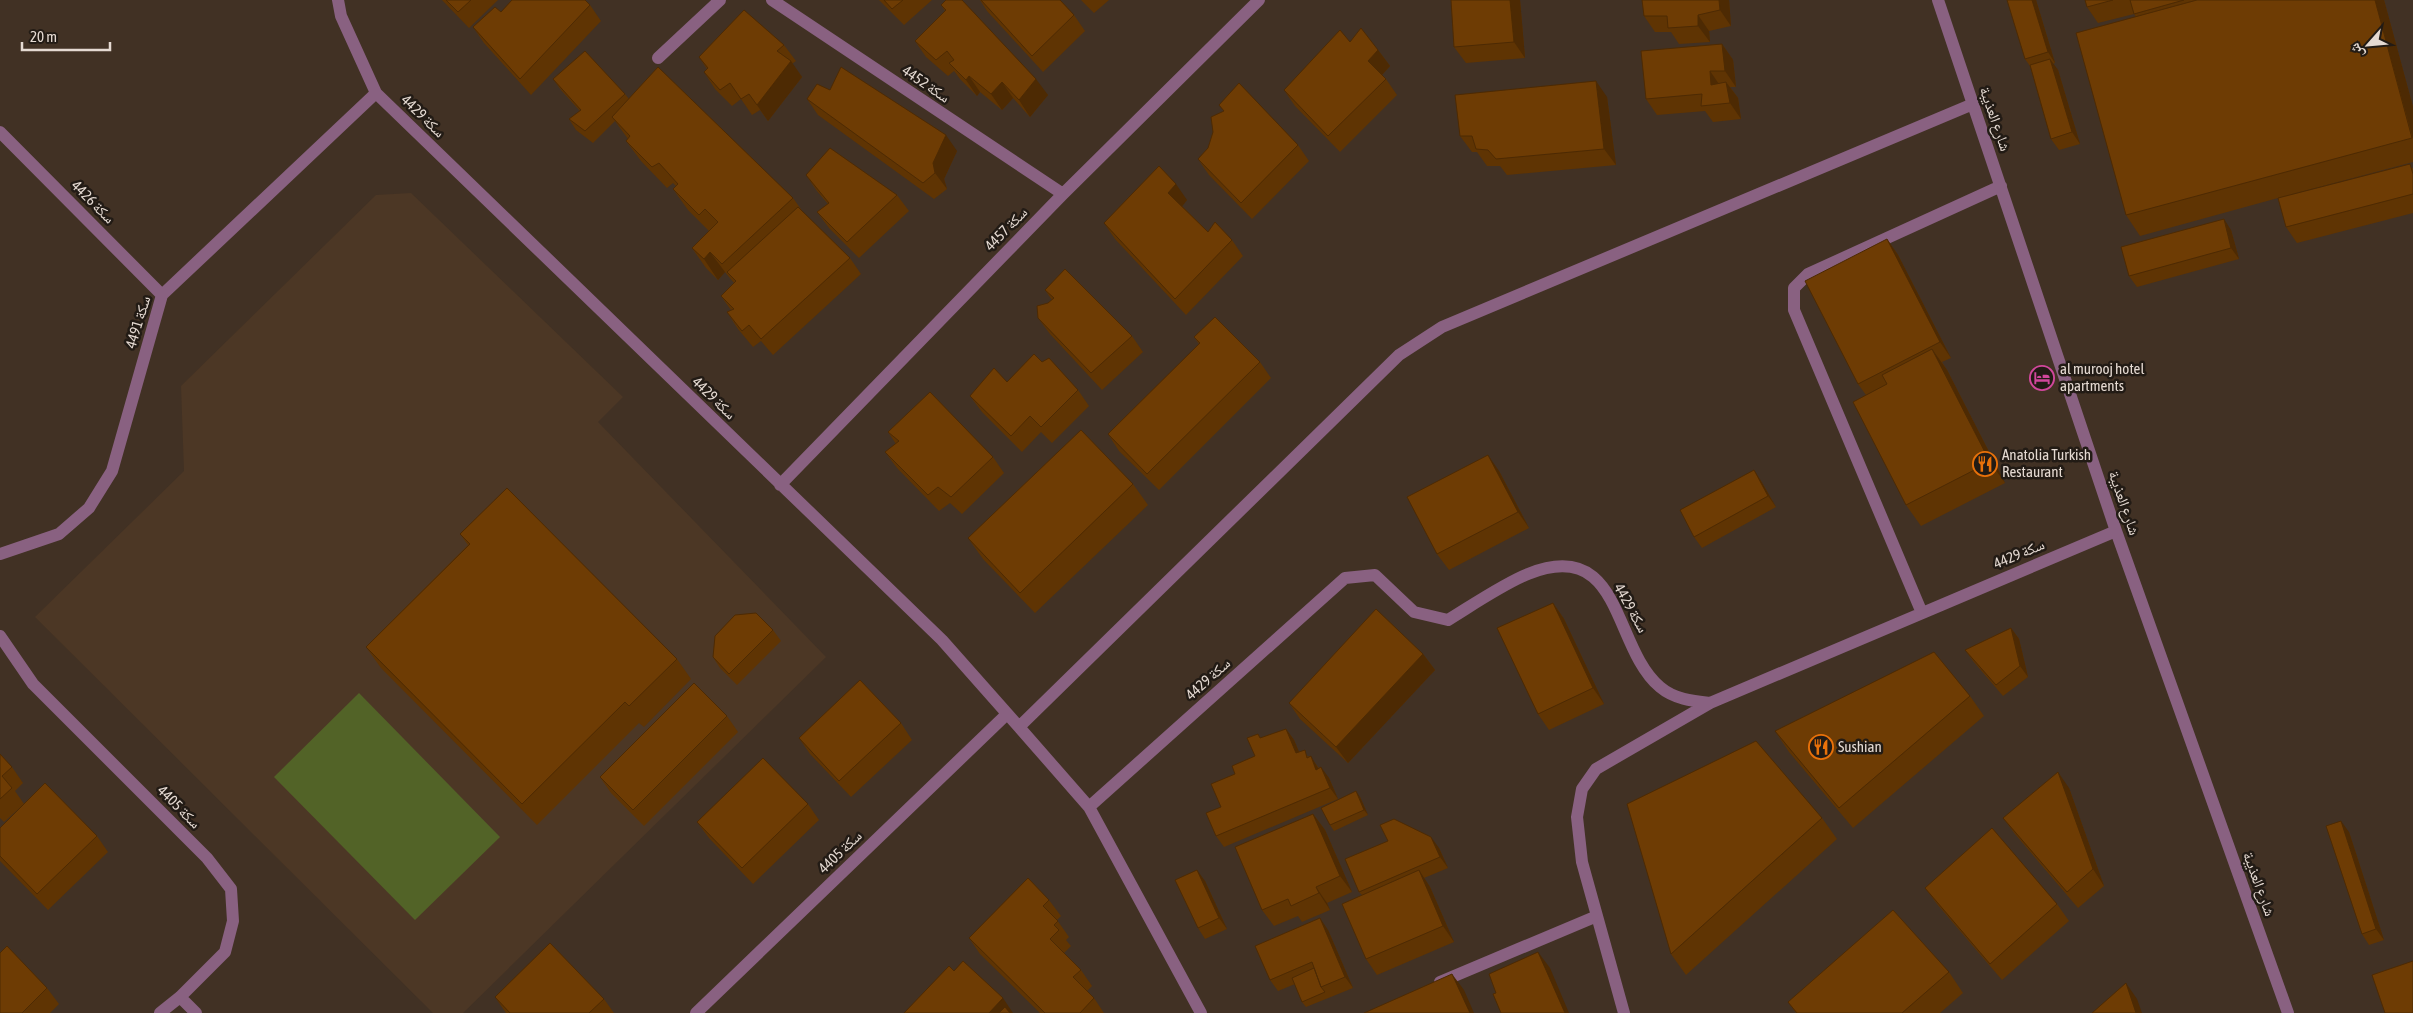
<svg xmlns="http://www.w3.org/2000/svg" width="2413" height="1013" font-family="'Asap Condensed','Noto Naskh Arabic',sans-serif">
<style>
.built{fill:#4c3725}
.green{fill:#526327}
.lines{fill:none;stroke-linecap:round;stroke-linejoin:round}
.minor{stroke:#896181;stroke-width:12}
.wall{fill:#5f3403}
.shaded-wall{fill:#4d2a03}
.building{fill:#6e3c04;stroke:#4d2a03}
.labels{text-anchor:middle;stroke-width:5;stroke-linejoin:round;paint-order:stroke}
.street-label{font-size:15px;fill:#e5dad2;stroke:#221b15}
.poi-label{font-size:15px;fill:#e5dad2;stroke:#221b15;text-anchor:start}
</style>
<rect width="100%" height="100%" fill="#413124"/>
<!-- built -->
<path class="built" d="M411 193 623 397 598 422 826 657 463 1013H433L35 617 184 471 181 386 376 195Z"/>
<!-- green -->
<path class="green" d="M359 693 500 837 415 920 274 777Z"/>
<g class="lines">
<!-- minor -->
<path class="minor" d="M338 0 341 16 376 93 942 640 1019 727 1089 807 1201 1013
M772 0 1063 194
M1938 0 2116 531 2288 1013
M658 58 720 0
M0 132 162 295
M780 485 1063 194 1259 0
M0 554 59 534 89 508 112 471 162 295 376 93
M1922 613 1794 310V288L1808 274 2001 186
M0 636 33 684 207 858 231 889 233 921 225 952 180 997 160 1013
M1019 727 1399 355 1442 327 1973 104
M1089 807 1345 578 1375 575 1414 612 1448 620C1471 606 1503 584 1528 574 1623 536 1612 647 1660 687 1674 699 1692 701 1710 703L2116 531
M1440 982 1597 916
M180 997 196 1013
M696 1013 1007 714
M1624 1013 1582 862 1577 817 1582 789 1596 769 1710 703"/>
</g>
<!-- wall -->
<path class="wall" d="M442 0H498L469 28Z
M879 0H932L904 25Z
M980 0H1060L1074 15 1085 31 1043 72 987 11Z
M1081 0H1109L1094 13Z
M1520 0 1525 58 1466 63 1454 47Z
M1642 0H1729L1731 26 1709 31 1710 42 1679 44 1671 32H1655L1644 16Z
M2036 0 2055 63 2053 64 2058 70 2080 144 2059 150 2051 139 2030 66 2025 59Z
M2085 0H2384L2413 107V162L2293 194 2413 168V213L2297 243 2286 227 2278 198 2140 236 2126 215 2136 17 2134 14 2098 23 2087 7Z
M590 5 601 21 531 95 484 43 473 27 501 12Z
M941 5 1048 95 1030 117 1013 98 1002 110 980 92 977 96 960 79 954 71 948 76 926 57 915 41 945 11Z
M1350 42 1378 50 1390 66 1382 75 1386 79 1397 95 1340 152 1295 106 1284 90Z
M1722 44 1733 60 1736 87H1730L1738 98 1741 119 1713 122 1705 111 1657 115 1646 99Z
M784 45 796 61 792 64 802 77 768 121 760 110 752 115 741 99 732 106 715 89 704 72 707 69 699 57Z
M553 79 625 94 629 99 793 198 803 212 850 258 861 274 773 355 761 341 753 347 738 329 727 312 731 310 721 296 734 283 725 272 718 280 706 268 692 248 709 231 688 210 673 189 676 186 673 183 667 188 641 161 626 141 628 139 615 121 593 143 576 130 569 119 580 111 561 90Z
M1607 97 1616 165 1507 175 1500 166H1487L1477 152H1472L1460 136Z
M807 99 957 151 944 179 947 189 934 199 818 115Z
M1219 105 1298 145 1309 161 1252 219 1209 175 1198 159 1208 148 1224 111Z
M806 175 897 195 909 211 859 258 829 228 817 212 828 204 817 191Z
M1187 200 1182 206 1208 232 1232 240 1243 256 1186 315 1115 239 1104 223Z
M2231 230 2239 259 2137 287 2129 276Z
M1887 239 1898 255 1951 358 1942 362 1947 370 2005 483 1921 526 1906 505 1866 395 1858 384Z
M1045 290 1132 336 1143 352 1102 390 1050 334 1038 318 1048 303 1052 300Z
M1194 337 1260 362 1271 378 1159 490 1119 451 1108 434 1199 344Z
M1042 362 1078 390 1089 406 1052 443 1041 432 1022 452 982 412 970 396 1007 382Z
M888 432 993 457 1004 473 962 514 950 503 939 511 897 468 885 452 896 444Z
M1754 470 1761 481 1776 507 1702 548 1694 537Z
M1499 471 1529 528 1449 570 1437 554Z
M1133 484 1148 505 1035 613 983 559 968 538Z
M460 534 677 659 691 679 644 727 639 723 537 825 381 668 366 647 468 545Z
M1553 603 1564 619 1604 704 1549 730 1538 714Z
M2011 628 2019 639 2028 677 2003 696 1973 661 1965 650Z
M773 630 781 641 737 685 720 668 713 657Z
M1423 654 1435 670 1348 763 1300 719 1289 703Z
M1970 696 1984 716 1853 828 1789 752 1775 731Z
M727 716 738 732 644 826 611 793 600 777Z
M901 723 912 740 851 797 810 754 799 738Z
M1286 729 1294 740 1299 752 1310 757 1319 768 1329 778 1338 799 1224 847 1216 836 1235 774 1255 756 1258 734 1261 738Z
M0 754 12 767 23 783 15 791 24 804 4 822 0 818Z
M2069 788 2104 886 2078 908 2015 834 2003 818Z
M1360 797 1368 815 1334 831 1330 825Z
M808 804 819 820 753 884 709 838 697 822Z
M1313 814 1325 830 1352 892 1327 903 1330 910 1302 922 1298 916 1274 926 1262 910Z
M1822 818 1837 839 1686 975 1671 954Z
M0 828 97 836 108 852 48 910 0 861Z
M2349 832 2384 940 2369 945 2362 934Z
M1439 848 1448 868 1424 878 1430 887 1454 942 1377 975 1366 959 1362 895 1359 892Z
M1205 881 1227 929 1205 939 1198 928Z
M1925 888 2057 904 2069 921 2002 980 1937 904Z
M1049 900 1061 916 1057 920 1069 937 1066 940 1071 946 1064 953 1081 970 1092 986 1087 991 1094 998 1104 1013H1040L980 954 969 938Z
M1328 930 1353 988 1306 1007 1302 1002 1295 984 1278 991 1270 980Z
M1949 972 1963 993 1940 1013H1796L1788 1002Z
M47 988 59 1004 50 1013H0Z
M495 997 604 999 614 1013H506Z"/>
<!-- shaded-wall -->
<path class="shaded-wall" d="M1510 0H1520L1525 58 1514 42Z
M1719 0H1729L1731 26 1720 10Z
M2032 0H2036L2055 63 2048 52Z
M2375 0H2384L2413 107V139Z
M1698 15 1709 31 1710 42 1698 26Z
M1722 44 1733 60 1736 87 1725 71Z
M1378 50 1390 66 1380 77 1368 61Z
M2050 59 2058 70 2080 144 2072 132Z
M791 61 802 77 768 121 757 105Z
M1710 71 1721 87 1711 85Z
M969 76 980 92 977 96 966 80Z
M1036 79 1048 95 1030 117 1019 100Z
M1596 81 1607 97 1616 165 1604 149Z
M1002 82 1013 98 1002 110 991 94Z
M1726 82 1738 98 1741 119 1730 103Z
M946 135 957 151 944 179 947 189 935 173 933 163Z
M1176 184 1187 200 1180 209 1168 193Z
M2224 219 2231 230 2239 259 2231 248Z
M1887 239 1898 255 1951 358 1940 342Z
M710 252 725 272 718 280 704 259Z
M1932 349 1947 370 2005 483 1990 462Z
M1488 455 1499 471 1529 528 1518 512Z
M1754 470 1761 481 1776 507 1768 496Z
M1553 603 1564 619 1604 704 1593 688Z
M2011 628 2019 639 2028 677 2020 666Z
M1423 654 1435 670 1348 763 1336 747Z
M1286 729 1294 740 1304 764 1296 753Z
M1311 756 1318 768 1324 781 1316 770Z
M1321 767 1329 778 1338 799 1330 788Z
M2058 772 2069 788 2104 886 2093 869Z
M1356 791 1360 797 1368 815 1364 810Z
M1313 814 1325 830 1352 892 1340 876Z
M2341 821 2349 832 2384 940 2376 929Z
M1431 837 1439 848 1448 868 1440 857Z
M1197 870 1205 881 1227 929 1219 918Z
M1419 870 1430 887 1454 942 1443 926Z
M1316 887 1327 903 1330 910 1319 893Z
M1320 918 1328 930 1353 988 1345 977Z
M1538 952 1550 968 1569 1013H1565Z
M1452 974 1464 990 1474 1013H1470Z
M2126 983 2137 999 2142 1013H2136Z
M1003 998 1013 1013H989Z"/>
<!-- building -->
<path class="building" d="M446 0H471L458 12Z
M512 0H585L590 5 520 79 473 27 495 7 501 12Z
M884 0H903L892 9Z
M946 0H962L1036 79 1019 100 1002 82 991 94 969 76 966 80 949 63 954 60 947 51 936 60 915 41 946 10 941 5Z
M981 0H1060L1074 15 1032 56Z
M1451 0H1510L1514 42 1454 47Z
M1642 0H1719L1720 10 1698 15V26L1668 28 1667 16H1644Z
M2007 0H2032L2048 52 2025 59Z
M2085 0H2113L2087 7Z
M2130 0H2184L2134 14Z
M2197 0H2375L2412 138 2126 215 2076 33Z
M744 10 784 45 777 51 791 61 757 105 749 94 741 99 730 83 720 90 704 72 708 68 699 57Z
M1361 28 1378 50 1368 61 1386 79 1328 136 1284 90 1340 30 1350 42Z
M1722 44 1725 71H1710L1711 85 1726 82 1730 103 1701 106 1702 94 1646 99 1641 51Z
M585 51 625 94 585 131 569 119 581 110 553 79Z
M2050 59 2072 132 2051 139 2030 65Z
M658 67 793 198 722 264 710 252 704 259 692 248 718 222 705 209 699 215 673 189 678 184 659 163 652 167 626 141 630 136 612 117Z
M841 67 946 135 933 163 935 173 923 183 807 99 817 84 830 90Z
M1596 81 1604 149 1496 159 1488 150 1476 149 1472 136H1460L1455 95Z
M1239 83 1298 145 1241 203 1198 159 1208 148 1213 132 1211 117 1224 111 1219 105Z
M830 148 897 195 847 242 817 212 829 203 806 175Z
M2410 164 2413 174V194L2286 227 2278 198Z
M1159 166 1176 184 1168 193 1208 232 1215 222 1232 240 1175 299 1104 223Z
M798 207 850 258 761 339 749 325 742 331 727 312 734 309 721 296 736 281 727 272Z
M2224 219 2231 248 2129 276 2121 247Z
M1887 239 1940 342 1858 384 1805 281Z
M1065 269 1132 336 1091 373 1038 318 1037 306 1048 303 1054 298 1045 290Z
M1215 317 1260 362 1147 474 1108 434 1200 343 1194 337Z
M1932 349 1990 462 1906 505 1853 402 1887 384 1882 375Z
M1034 354 1042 362 1049 358 1078 390 1041 427 1030 416 1011 436 970 396 994 368 1007 382Z
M930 392 993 457 951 497 938 487 928 495 885 452 899 441 888 432Z
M1081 430 1133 484 1020 593 968 538Z
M1488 455 1518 512 1437 554 1407 497Z
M1754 470 1768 496 1694 537 1680 510Z
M507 488 677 659 629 706 625 702 522 804 366 647 470 544 460 534Z
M1553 603 1593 688 1538 714 1497 628Z
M1376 609 1423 654 1336 747 1289 703Z
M756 613 773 630 729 674 713 657 715 636 735 615Z
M2011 628 2020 666 1996 685 1965 650Z
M1934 652 1970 696 1839 808 1775 731Z
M860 680 901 723 839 781 799 738Z
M694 683 727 716 633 810 600 777Z
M1286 729 1296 753 1305 750 1307 758 1311 756 1316 770 1321 767 1330 788 1216 836 1206 813 1221 807 1211 784 1235 774 1232 766 1255 756 1247 738 1258 734 1260 738Z
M1756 741 1822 818 1671 954 1627 804Z
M0 754 12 767 2 776 12 788 0 799Z
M763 758 808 804 742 868 697 822Z
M2058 772 2093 869 2067 892 2003 818Z
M45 783 97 836 37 894 0 856V828Z
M1356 791 1364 810 1330 825 1321 808Z
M1313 814 1340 876 1316 887 1319 893 1291 906 1288 899 1262 910 1235 847Z
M1394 819 1431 837 1440 857 1359 892 1345 859 1388 841 1380 825Z
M2341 821 2376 929 2362 934 2326 826Z
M1992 828 2057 904 1990 964 1925 888Z
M1197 870 1219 918 1198 928 1175 880Z
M1419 870 1443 926 1366 959 1342 904Z
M1028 878 1049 900 1043 906 1058 921 1054 925 1059 930 1050 939 1081 970 1073 977 1094 998 1080 1013H1045L969 938Z
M1893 910 1949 972 1902 1013H1797L1788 1002Z
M1320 918 1345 977 1321 987 1312 962 1270 980 1255 946Z
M550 943 604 999 589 1013H510L495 997Z
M7 946 47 988 22 1013H0V953Z
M1538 952 1565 1013H1501L1493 994 1496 993 1489 974Z
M963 961 1003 998 989 1013H904L949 966 954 971Z
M2413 961V1013H2385L2372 975Z
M1314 968 1321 987 1325 992 1302 1002 1292 978Z
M1452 974 1470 1013H1364Z
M2126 983 2136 1013H2092Z
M1005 1007 1010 1013H999Z"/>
<!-- icons -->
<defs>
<symbol id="hotel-ring" viewBox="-11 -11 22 22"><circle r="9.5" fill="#221b15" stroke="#d1479c" stroke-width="1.5"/><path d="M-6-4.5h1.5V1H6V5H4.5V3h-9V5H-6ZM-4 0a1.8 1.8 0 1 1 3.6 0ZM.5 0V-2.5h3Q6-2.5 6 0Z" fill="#d1479c"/></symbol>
<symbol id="restaurant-ring" viewBox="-11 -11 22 22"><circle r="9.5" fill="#221b15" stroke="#e8710a" stroke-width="1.5"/><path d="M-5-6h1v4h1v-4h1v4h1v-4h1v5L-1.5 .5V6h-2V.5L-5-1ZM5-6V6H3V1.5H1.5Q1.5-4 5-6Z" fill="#e8710a"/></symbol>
</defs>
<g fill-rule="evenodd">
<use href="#hotel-ring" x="2028" y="364" width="28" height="28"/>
<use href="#restaurant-ring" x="1971" y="450" width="28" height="28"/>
<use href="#restaurant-ring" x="1807" y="733" width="28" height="28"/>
</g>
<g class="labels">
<!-- street labels -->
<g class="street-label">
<text transform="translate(926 84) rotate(34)" y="5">سكة 4452</text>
<text transform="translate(423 116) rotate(44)" y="5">سكة 4429</text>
<text transform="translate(1995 119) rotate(71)" y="5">شارع العذيبة</text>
<text transform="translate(93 202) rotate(45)" y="5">سكة 4426</text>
<text transform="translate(1006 229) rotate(-46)" y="5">سكة 4457</text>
<text transform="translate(138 322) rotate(-73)" y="5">سكة 4491</text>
<text transform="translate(714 398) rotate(44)" y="5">سكة 4429</text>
<text transform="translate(2124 503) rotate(71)" y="5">شارع العذيبة</text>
<text transform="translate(2019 554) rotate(-23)" y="5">سكة 4429</text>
<text transform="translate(1631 608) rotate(61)" y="5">سكة 4429</text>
<text transform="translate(1208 679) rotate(-42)" y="5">سكة 4429</text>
<text transform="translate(179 807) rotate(45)" y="5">سكة 4405</text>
<text transform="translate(840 852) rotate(-44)" y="5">سكة 4405</text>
<text transform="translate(2259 884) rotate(70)" y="5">شارع العذيبة</text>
</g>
<!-- poi labels -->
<g class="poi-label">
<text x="2060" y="374">al murooj hotel<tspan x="2060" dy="17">apartments</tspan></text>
<text x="2002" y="460">Anatolia Turkish<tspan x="2002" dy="17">Restaurant</tspan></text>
<text x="1838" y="752">Sushian</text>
</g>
</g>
<!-- north arrow -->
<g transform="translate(2368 45) rotate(243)" stroke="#221b15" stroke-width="4" paint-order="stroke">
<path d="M0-4L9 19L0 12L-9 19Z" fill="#e5dad2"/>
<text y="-8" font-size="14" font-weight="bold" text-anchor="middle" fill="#e5dad2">ش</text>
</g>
<!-- scale -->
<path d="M22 42v8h88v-8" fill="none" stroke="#e5dad2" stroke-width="2.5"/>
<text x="30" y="42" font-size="15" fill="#e5dad2" stroke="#221b15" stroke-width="4" paint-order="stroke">20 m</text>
</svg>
